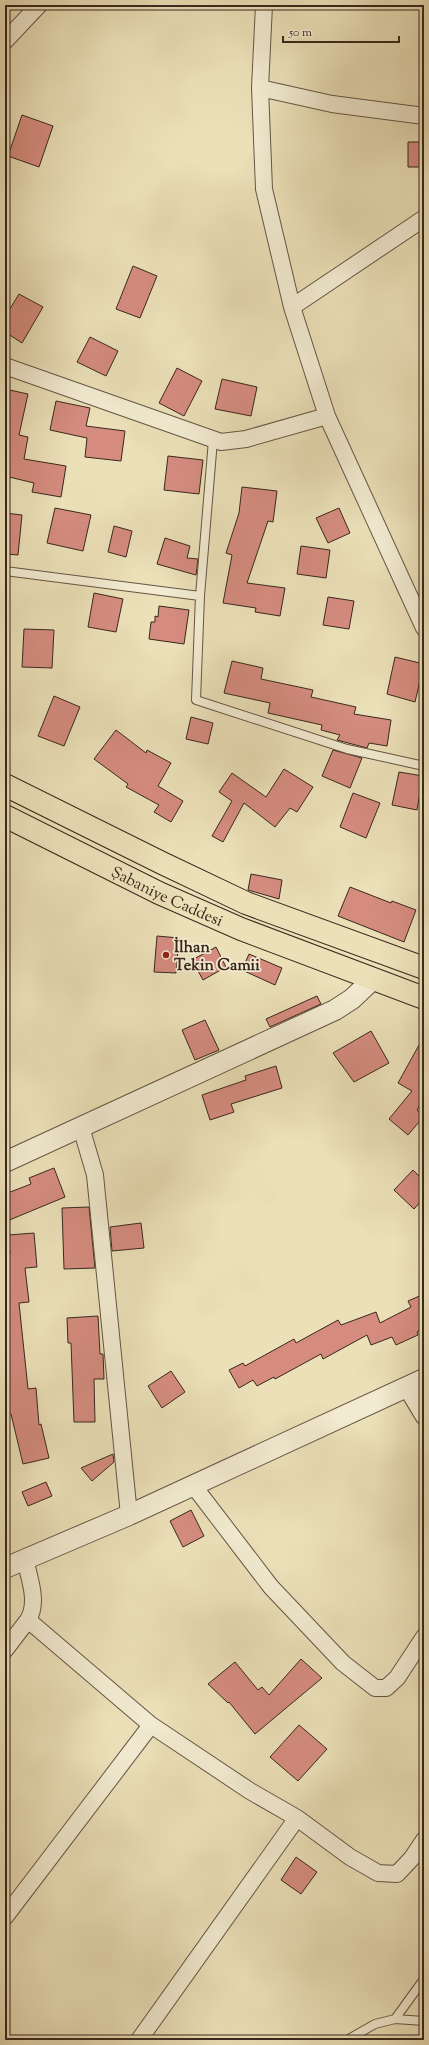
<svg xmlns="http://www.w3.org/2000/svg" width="429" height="2045" font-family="'Sorts Mill Goudy',serif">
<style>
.building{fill:#d58c7f;stroke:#39271d}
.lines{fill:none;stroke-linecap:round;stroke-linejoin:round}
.service-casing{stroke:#654;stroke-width:10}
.minor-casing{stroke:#654;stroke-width:18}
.tertiary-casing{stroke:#654;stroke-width:22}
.trunk-casing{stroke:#39271d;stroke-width:24}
.service{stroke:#f2ebd1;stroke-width:8}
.minor{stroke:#f2ebd1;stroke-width:16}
.tertiary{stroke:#f2ebd1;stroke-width:20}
.trunk{stroke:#ebe0b8;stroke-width:22}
.poi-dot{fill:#8f2418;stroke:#f2ebd1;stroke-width:1.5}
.labels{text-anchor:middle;stroke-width:3.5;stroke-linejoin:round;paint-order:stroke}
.street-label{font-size:16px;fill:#39271d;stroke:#f2ebd1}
.poi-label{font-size:16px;font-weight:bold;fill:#39271d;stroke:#f2ebd1;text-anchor:start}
</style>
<rect width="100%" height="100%" fill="#ebe0b8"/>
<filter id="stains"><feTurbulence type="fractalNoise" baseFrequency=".005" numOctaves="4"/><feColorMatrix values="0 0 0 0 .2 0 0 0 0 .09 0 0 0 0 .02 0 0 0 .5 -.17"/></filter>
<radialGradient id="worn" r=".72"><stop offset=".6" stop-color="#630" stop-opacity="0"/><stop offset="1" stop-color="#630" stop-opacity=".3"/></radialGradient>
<!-- building -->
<path class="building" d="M22 115 53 126 39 167 8 156Z
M408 142H424V167H408Z
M133 266 157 276 140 318 116 309Z
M19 294 43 307 22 343 5 332V317Z
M90 337 118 351 106 376 77 362Z
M177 368 202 381 184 416 159 403Z
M222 379 257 387 251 416 215 409Z
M5 389 28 394 19 435 28 437 24 459 66 466 61 497 32 492 34 483 5 476Z
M56 401 90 408 86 426 125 431 121 461 85 457 87 438 50 430Z
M168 456 203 460 199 494 164 490Z
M242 487 277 491 273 522 268 521 247 583 285 588 280 616 255 612 256 608 223 603 232 555 226 553 239 513Z
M55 508 91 515 83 551 47 543Z
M339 508 350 533 328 543 316 518Z
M5 513 22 515 18 555 5 554Z
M114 526 132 531 126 557 108 552Z
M165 538 190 546 187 558 198 559 196 575 157 564Z
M301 546 330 550 326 578 297 574Z
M94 593 123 599 116 632 88 627Z
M328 597 354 601 349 629 323 625Z
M159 606 189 610 184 644 149 639 151 622H155V616L158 617Z
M24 629 54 630 52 668 22 667Z
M395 657 424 664 415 702 387 694Z
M232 661 263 668 261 679 313 690 311 697 356 707 354 714 391 720 387 746 369 743 367 748 337 740 340 735 321 730 322 725 268 713 270 703 224 693Z
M54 696 80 707 64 746 38 736Z
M191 717 213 723 208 744 186 739Z
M116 730 146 753 147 750 171 763 158 786 183 801 171 822 154 812 159 805 126 787 128 784 94 759Z
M333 750 362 758 350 788 322 776Z
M284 769 313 787 297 812 290 808 275 827 244 803 223 842 212 836 232 801 219 792 232 773 266 797Z
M399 772 423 776 417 810 392 805Z
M353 793 380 803 366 838 340 827Z
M251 874 282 880 279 899 248 890Z
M350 887 391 903 392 901 416 910 404 942 338 916Z
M157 936 179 938 176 973 154 972Z
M216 947 226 967 203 980 192 960Z
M249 954 282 968 275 985 242 970Z
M317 996 321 1004 270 1027 266 1019Z
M205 1020 219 1050 195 1060 182 1030Z
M371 1031 389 1063 354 1082 333 1053Z
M424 1036V1098L417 1110 424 1116 408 1135 389 1119 412 1091 398 1083Z
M276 1066 282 1088 231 1104 234 1112 210 1120 202 1095 246 1080 245 1076Z
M54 1168 65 1197 7 1221V1219L5 1220V1194L31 1184 29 1178Z
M413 1170 424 1181V1198L414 1209 394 1190Z
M89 1207 95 1268 64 1269 62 1208Z
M141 1223 144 1248 112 1251 110 1227Z
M34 1233 37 1267 25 1268 29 1302 19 1303 28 1389 36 1388 39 1425 41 1424 49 1458 23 1464 11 1414 6 1415 5 1325H8L5 1282 9 1281 6 1254H10L8 1235Z
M424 1294V1335L421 1329 417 1332 418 1335 396 1345 392 1337 371 1345 367 1335 323 1359 321 1354 275 1379 274 1377 257 1386 253 1380 239 1388 229 1370 243 1363 245 1366 294 1339 296 1343 338 1320 341 1325 376 1312 380 1323 411 1307 408 1301Z
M98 1316 100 1354H103L104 1379H94L95 1422H74L71 1343H68L67 1318Z
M171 1371 185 1392 162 1408 148 1386Z
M113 1454 114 1462 92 1481 81 1468Z
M46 1482 52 1496 28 1506 22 1492Z
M191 1510 204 1536 183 1547 170 1521Z
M301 1659 322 1678 255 1734 229 1702 228 1703 208 1684 235 1662 258 1690 262 1687 269 1695Z
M299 1725 327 1749 298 1781 270 1757Z
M296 1857 317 1872 301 1894 281 1880Z"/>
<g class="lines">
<defs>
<path id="service" d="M213 440 200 596 196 700 347 749 424 766
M5 571 200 596
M395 2019 424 1979
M347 2040 375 2024 395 2019 424 2021"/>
<path id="minor" d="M264 5 260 88 264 189 292 307 327 416 424 628
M5 41 39 5
M260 88 332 104 424 116
M292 307 423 219
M5 366 221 442 246 439 327 416
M81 1127 95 1175 129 1515
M406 1387 424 1417
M193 1485 271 1587 343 1663 375 1688H386L397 1678 424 1637
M25 1559C29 1578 39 1602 28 1620L151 1725 250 1791 297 1818 139 2040
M5 1650 28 1620
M297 1818 350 1857 378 1873 397 1874 412 1858 424 1840
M5 1917 151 1725"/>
<path id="tertiary" d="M5 1162 335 1010 352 999 373 979
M5 1568 129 1515 424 1379"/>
<g id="trunk">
<path d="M5 785 162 863 246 903 424 968"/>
<path id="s1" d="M5 816 159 893 241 929 424 998"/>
</g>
</defs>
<!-- service casing -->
<use href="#service" class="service-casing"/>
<!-- minor casing -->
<use href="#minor" class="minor-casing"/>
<!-- tertiary casing -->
<use href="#tertiary" class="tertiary-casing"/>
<!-- trunk casing -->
<use href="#trunk" class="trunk-casing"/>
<!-- service -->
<use href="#service" class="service"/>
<!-- minor -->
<use href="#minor" class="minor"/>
<!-- tertiary -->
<use href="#tertiary" class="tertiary"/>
<!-- trunk -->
<use href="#trunk" class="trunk"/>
</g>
<!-- markers -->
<circle class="poi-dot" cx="166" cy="955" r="4"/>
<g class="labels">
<!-- street labels -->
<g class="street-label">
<text dy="6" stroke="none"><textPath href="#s1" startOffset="181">Şabaniye Caddesi</textPath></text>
</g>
<!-- poi labels -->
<g class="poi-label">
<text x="174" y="952">İlhan<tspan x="174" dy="18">Tekin Camii</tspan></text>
</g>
</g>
<!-- margin -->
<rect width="429" height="2045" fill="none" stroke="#ebe0b8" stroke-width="20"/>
<rect x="6" y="6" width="417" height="2033" fill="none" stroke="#39271d" stroke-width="2"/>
<rect x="10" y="10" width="409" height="2025" fill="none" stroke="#39271d"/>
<!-- scale -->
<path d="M283 36v6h116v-6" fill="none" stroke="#39271d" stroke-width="2"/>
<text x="289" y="36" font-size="12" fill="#39271d" stroke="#f2ebd1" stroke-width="3" paint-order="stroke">50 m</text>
<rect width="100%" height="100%" filter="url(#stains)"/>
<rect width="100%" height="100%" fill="url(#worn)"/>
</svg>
